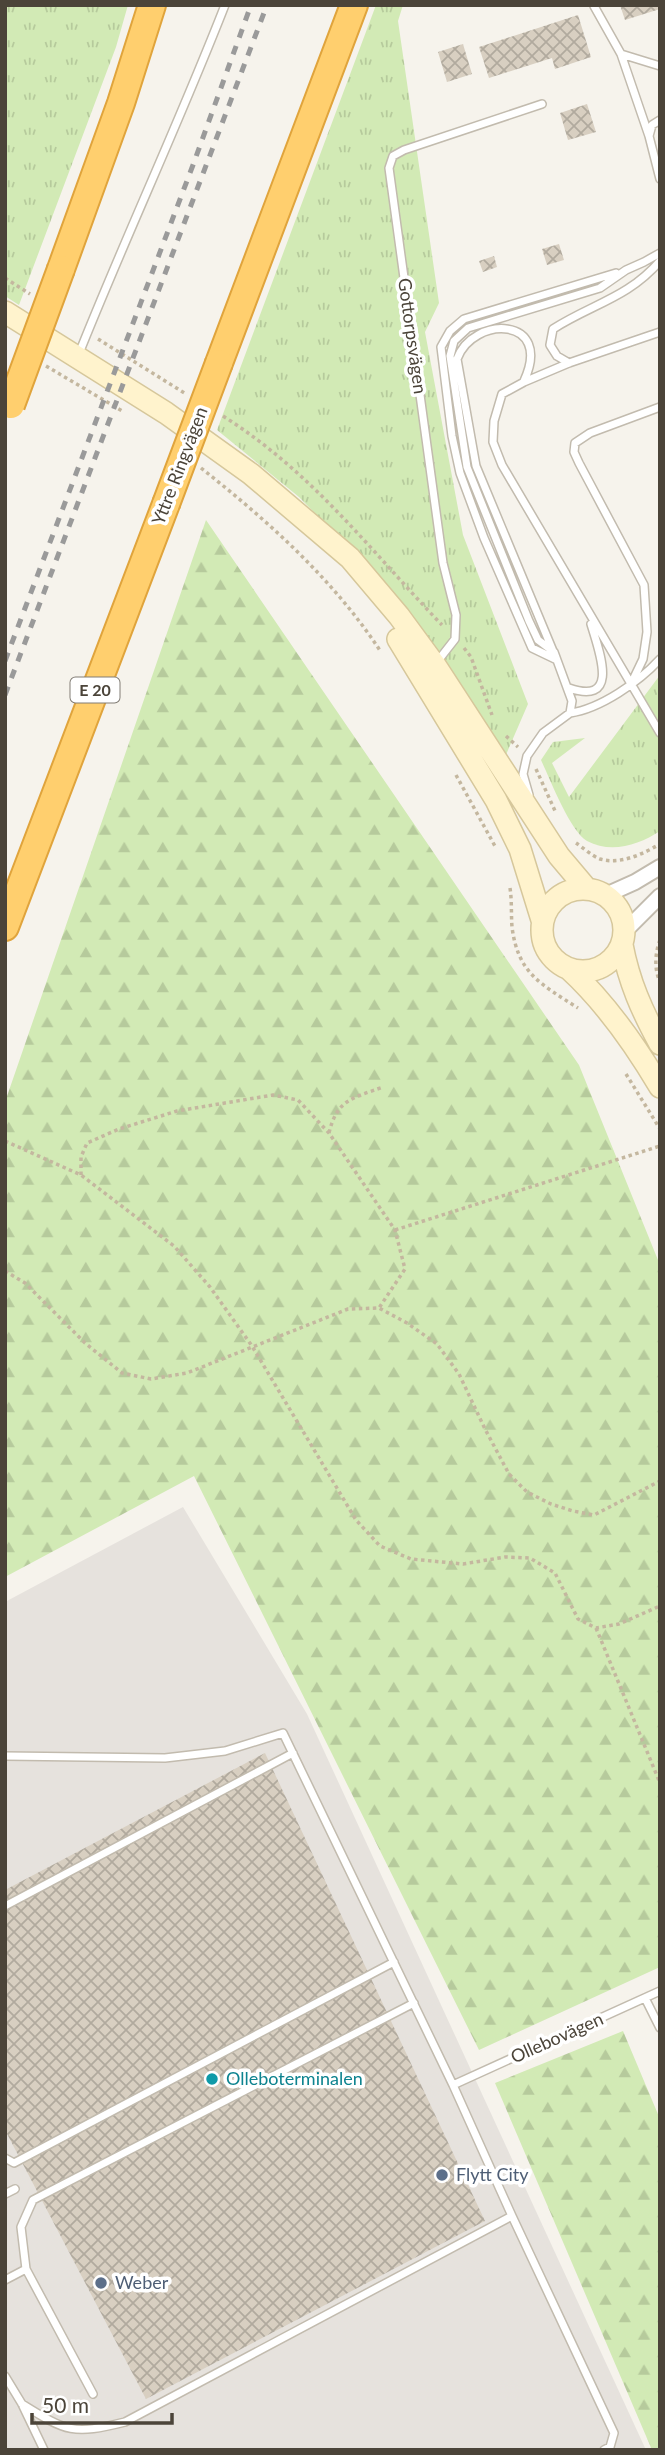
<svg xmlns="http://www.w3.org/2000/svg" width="665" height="2455" font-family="Lato,sans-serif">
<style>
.industrial{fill:#e6e2dd}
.grass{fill:url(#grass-tufts)}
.forest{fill:url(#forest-firs)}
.building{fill:url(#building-cross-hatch)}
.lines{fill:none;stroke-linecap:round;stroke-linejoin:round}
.lane-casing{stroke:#c2bbae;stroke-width:10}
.street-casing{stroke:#c2bbae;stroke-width:18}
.secondary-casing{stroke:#d6c79b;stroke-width:24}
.highway-casing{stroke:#e0a43c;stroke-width:30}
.path{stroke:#c4b79f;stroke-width:3.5;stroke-dasharray:3.5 3.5;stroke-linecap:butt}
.lane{stroke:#fff;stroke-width:7}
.street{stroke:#fff;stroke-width:14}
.secondary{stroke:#fff3cd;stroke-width:21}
.highway{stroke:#ffcf6e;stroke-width:26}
.rail{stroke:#9a9a9a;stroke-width:5;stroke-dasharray:9 9;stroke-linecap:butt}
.highway-bridge-casing{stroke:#e0a43c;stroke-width:30;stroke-linecap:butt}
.highway-bridge{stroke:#ffcf6e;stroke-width:26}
.culture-dot{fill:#0f9aa8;stroke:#fff;stroke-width:2.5}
.service-dot{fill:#5c6f8a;stroke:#fff;stroke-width:2.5}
.labels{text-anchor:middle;stroke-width:7;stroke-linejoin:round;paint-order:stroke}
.shield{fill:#fff;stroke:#817c74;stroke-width:2}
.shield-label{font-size:16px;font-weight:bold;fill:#4b4439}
.street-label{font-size:18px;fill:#4b4439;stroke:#fff}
.culture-label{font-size:18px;fill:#0d838f;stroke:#fff;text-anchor:start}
.service-label{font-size:18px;fill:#4e5e75;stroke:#fff;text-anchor:start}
</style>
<defs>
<pattern id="grass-tufts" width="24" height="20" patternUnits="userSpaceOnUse" patternTransform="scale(1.75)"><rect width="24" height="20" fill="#d2eab5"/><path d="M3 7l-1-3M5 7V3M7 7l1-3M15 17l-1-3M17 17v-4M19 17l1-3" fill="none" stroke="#b6ca9c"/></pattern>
<pattern id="forest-firs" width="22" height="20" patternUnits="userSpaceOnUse" patternTransform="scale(1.75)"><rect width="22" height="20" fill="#d2eab5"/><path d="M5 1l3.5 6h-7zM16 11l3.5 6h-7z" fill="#b6ca9c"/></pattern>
<pattern id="building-cross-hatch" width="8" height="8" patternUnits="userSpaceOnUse" patternTransform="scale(1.75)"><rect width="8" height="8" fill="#d8cfc1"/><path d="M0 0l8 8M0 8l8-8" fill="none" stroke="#b1aa9e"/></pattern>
</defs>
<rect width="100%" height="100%" fill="#f6f3ec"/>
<!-- industrial -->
<path class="industrial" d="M183 1507 307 1714 646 2450H5V1602Z"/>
<!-- grass -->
<path class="grass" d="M5 5H128L116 47 19 305 5 296Z
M376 5H403L398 21 439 303 425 332 463 535 528 704 505 757 366 565 299 497 217 430Z
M660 675V831C639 845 611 854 587 841 570 831 550 779 541 760L553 742 585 738 552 763 569 797Z"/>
<!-- forest -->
<path class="forest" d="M206 520 579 1065 660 1265V1967L479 2050 194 1476 5 1577V1102Z
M623 2031 660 2119V2450H652L495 2083Z"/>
<!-- building -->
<path class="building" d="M620 5H660V9L625 20Z
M578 15 591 57 555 69 552 58 489 78 479 47Z
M463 44 472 74 447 82 438 52Z
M587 104 596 132 568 140 560 113Z
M559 244 564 260 547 265 542 249Z
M494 256 497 267 483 272 479 261Z
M265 1753 485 2221 146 2399 5 2130V1890Z"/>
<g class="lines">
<defs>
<path id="lane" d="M594 6 621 54 649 136
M621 54 660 66
M660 120 652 125 649 136 660 179
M660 332 569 363 524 382 502 394 494 421 493 442 502 465 660 733
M78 356C125 238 179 123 225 5
M569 363 557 356 550 345 553 329C592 304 628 298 660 261
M524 381C554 316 473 315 457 359L476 466 553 651
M555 659 532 648 484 538 460 473 452 436 441 347 450 331 464 319 616 273
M437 662 455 639 456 615 443 563 389 168 393 156 404 150 542 104
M631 684 643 659 647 632 644 585 579 463 574 452 575 443 590 433 660 407
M569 688C621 706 599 651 591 624
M570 713C600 709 639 682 660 659
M529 795 523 774 527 756 543 733 570 713 572 701 554 652 538 640 529 621 467 467 450 356 454 341 468 328 600 288 626 270 644 262 660 253
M5 1756 165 1758 225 1751 283 1733 453 2085 512 2216 614 2433 610 2447 604 2450
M5 1906 293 1753
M645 1998 660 2028
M453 2085 660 1991
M5 2158 14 2163 394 1962
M5 2194 15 2189
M26 2269 21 2227 33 2200 414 2003
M5 2280 26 2269 93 2394
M5 2376 22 2404 44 2450
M22 2404C67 2432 73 2435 125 2422L512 2216"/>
<path id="street" d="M606 895 635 882 660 867
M625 931 660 896"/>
<path id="secondary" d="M5 312 166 413 251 474 350 558 399 616 435 665 559 856 586 888
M398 639 496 800 520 849 542 920
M542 930a41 41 0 1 1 82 0a41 41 0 1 1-82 0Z
M622 945C629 982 642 1011 660 1044
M569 969C606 1003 634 1043 660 1087"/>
<path id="highway" d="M61 269 121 103 152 5
M219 363 354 5
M5 927 166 504"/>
</defs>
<!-- lane casing -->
<use href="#lane" class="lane-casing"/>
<!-- street casing -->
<use href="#street" class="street-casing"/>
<!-- secondary casing -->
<use href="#secondary" class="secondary-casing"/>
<!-- highway casing -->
<use href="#highway" class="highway-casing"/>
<!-- path -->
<path class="path" d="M5 278 30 294
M98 339 186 394
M46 366 124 412
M223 416C313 473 370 550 442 625
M201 468C268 521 334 580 381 652
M464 648 471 657 492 715
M506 736 518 747
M536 769 556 813
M456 775 496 848
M576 843C582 847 592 856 600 859 620 865 643 854 660 844
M510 888C512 901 511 914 512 927 518 974 541 984 578 1008
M660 940C655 953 654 969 660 982
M626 1074 660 1129
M329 1133C337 1099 353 1098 383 1087
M5 1141 81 1175 174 1246 210 1287 252 1346 356 1520 380 1546 411 1559 463 1564 505 1557 530 1558 555 1573 578 1619 596 1628 619 1624 660 1606
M81 1175V1157L87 1143 119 1129 177 1111 273 1095 298 1100 329 1133 395 1230 405 1269 379 1308
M395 1230 660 1146
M5 1271 25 1283 85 1343 122 1373 151 1379 187 1373 348 1309 379 1308 407 1323 437 1344 459 1374 485 1429 509 1474 527 1492 551 1504 573 1511 594 1515 660 1481
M596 1628 660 1783"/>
<!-- lane -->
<use href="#lane" class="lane"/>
<!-- street -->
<use href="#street" class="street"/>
<!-- secondary -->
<use href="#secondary" class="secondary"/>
<!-- highway -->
<use href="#highway" class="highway"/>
<!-- rail -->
<path class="rail" d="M5 661 193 165 251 5
M5 695 267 5"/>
<defs>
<path id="highway-bridge" d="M11 405 61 269
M166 504 219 363"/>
</defs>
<!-- highway-bridge casing -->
<use href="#highway-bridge" class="highway-bridge-casing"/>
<!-- highway-bridge -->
<use href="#highway-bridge" class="highway-bridge"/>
</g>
<!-- markers -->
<circle class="culture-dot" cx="212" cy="2079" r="7"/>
<g class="service-dot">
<circle cx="442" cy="2175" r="7"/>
<circle cx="101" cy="2283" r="7"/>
</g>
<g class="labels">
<!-- shield labels -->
<rect class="shield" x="70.5" y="677.5" width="49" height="25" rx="5"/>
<g class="shield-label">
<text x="95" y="696">E 20</text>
</g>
<!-- street labels -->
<g class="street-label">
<text transform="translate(412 336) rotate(82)" y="6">Gottorpsvägen</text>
<text transform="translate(180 466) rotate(-69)" y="6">Yttre Ringvägen</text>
<text transform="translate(557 2038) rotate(-24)" y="6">Ollebovägen</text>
</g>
<!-- culture labels -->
<g class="culture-label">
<text x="226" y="2085">Olleboterminalen</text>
</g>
<!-- service labels -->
<g class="service-label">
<text x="456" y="2181">Flytt City</text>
<text x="115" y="2289">Weber</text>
</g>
</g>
<!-- border -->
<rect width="665" height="2455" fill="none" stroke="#4b4439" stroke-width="14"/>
<!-- scale -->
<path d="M32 2413v10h140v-10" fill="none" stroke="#4b4439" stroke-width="3.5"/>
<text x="42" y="2413" font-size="21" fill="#4b4439" stroke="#ffffff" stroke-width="5" paint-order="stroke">50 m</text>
</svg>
